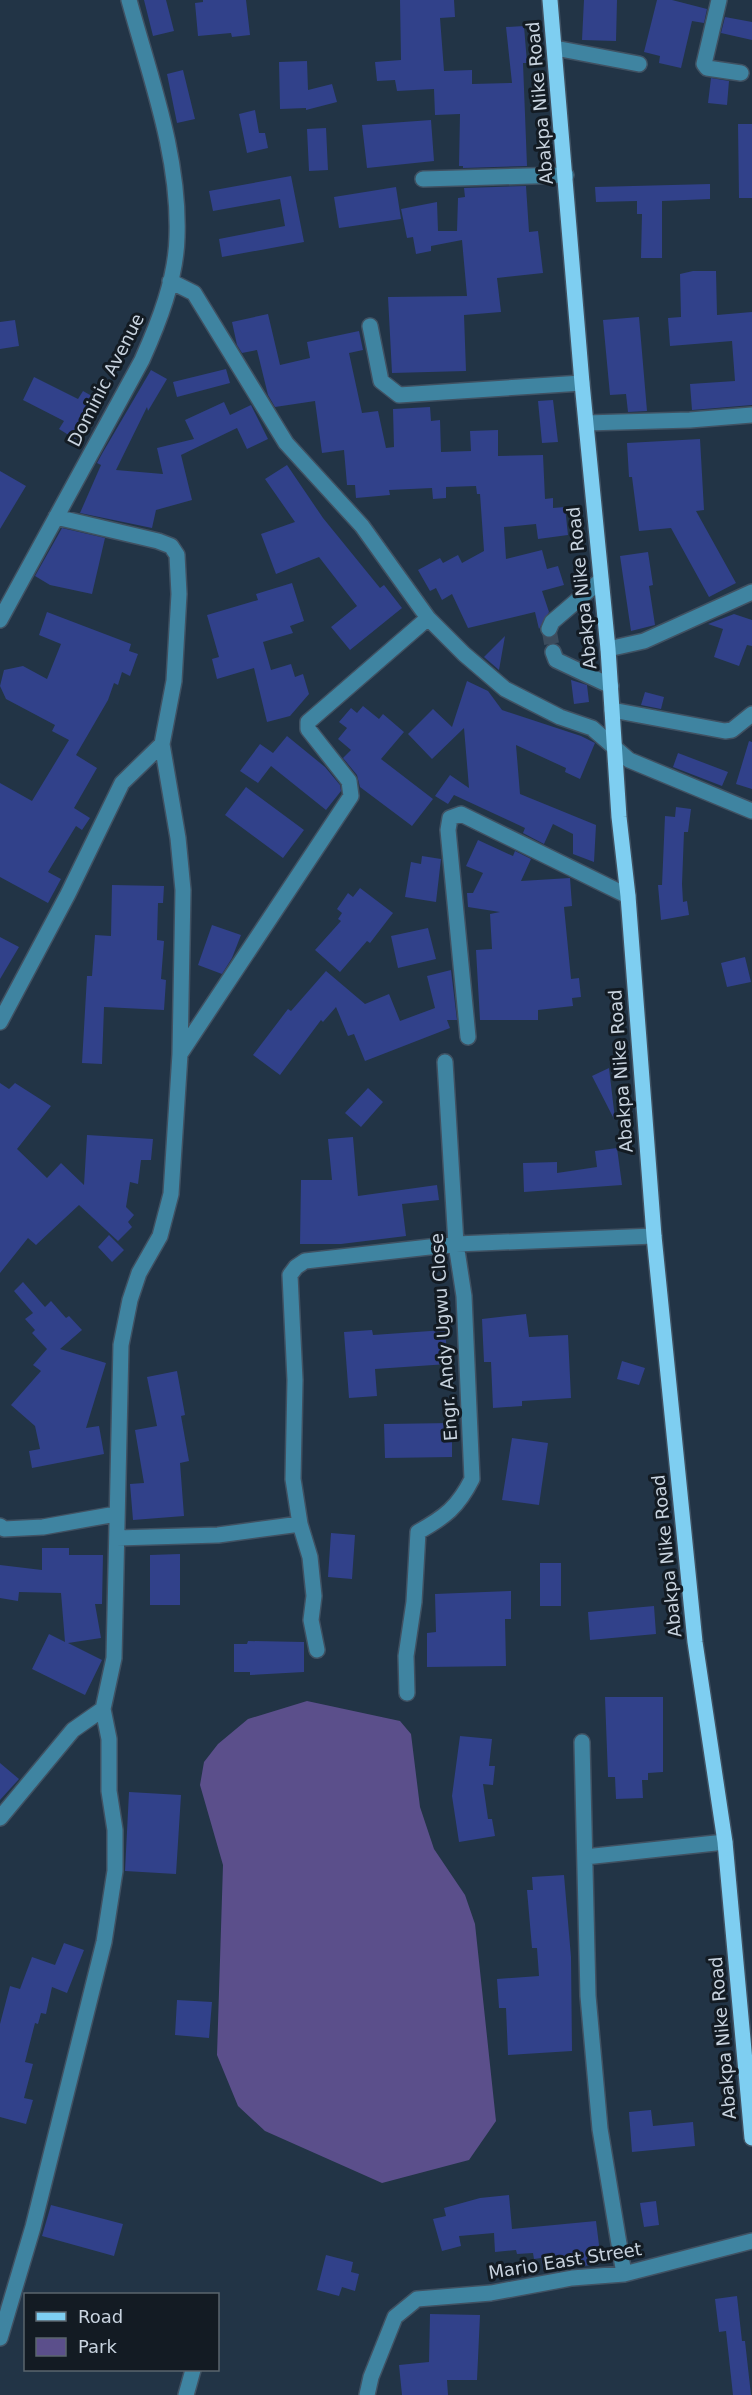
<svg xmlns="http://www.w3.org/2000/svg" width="752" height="2395" font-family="'DejaVu Sans',sans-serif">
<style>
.green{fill:#5b4f8b}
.building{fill:#31418a}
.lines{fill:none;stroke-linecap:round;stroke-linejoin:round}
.minor-tunnel{stroke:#3b4c5d;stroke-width:15;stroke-dasharray:15 8;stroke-linecap:butt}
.minor-casing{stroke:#405162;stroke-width:18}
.major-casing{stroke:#405162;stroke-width:18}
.minor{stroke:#3f84a1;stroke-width:15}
.major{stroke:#7ecef1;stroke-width:15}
.labels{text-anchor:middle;stroke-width:6;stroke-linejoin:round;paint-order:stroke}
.street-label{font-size:18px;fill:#c8d3df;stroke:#131b23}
</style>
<rect width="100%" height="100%" fill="#223446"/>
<!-- green -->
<path class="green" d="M307 1701 400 1721 411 1734 420 1807 434 1849 465 1895 475 1924 496 2121 469 2160 382 2183 265 2131 238 2106 217 2055 223 1865 200 1785 204 1762 218 1744 248 1719Z"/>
<!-- building -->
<path class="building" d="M144 0H166L174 31 153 36Z
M203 0H246L250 35 232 37 231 33 198 36 195 3 203 2Z
M400 0H454L455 17 440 18 444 71 472 70V84L512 83 506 27 524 26 527 63H523L527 166 463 168V166H459L460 114 435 115 434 89 397 91 395 80 377 81 375 62 401 60Z
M584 0H617L616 41 582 40Z
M657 0H672L707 9 704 23 692 21 681 68 659 63 660 56 644 52Z
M725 17 752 22V40L721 33Z
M307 61 308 90 332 84 337 102 306 110V108L280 109 279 62Z
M183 70 195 119 177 123 167 74Z
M711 78 729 81 727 105 708 103Z
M255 110 259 133H265L268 148 247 153 239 114Z
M431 120 434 161 367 168 362 125Z
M738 124H752V198H739Z
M326 128 328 170 309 171 307 129Z
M291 176 304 242 222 257 219 239 285 226 280 199 213 211 209 191Z
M710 184V199L662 201V258H641L642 214H637V201L596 202 595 187Z
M526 186 529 232 538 231 543 273 497 278 501 312 464 315 466 371 392 373 388 297 467 296 462 240 431 246V251L416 254 413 237 407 238 401 209 437 202 438 231H457L458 198 465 197 464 188Z
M396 187 401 219 339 228 334 197Z
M693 271H716L717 315 752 312V405L692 410 690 384 735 381 732 341 670 346 668 318 681 317 680 274Z
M268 314 280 365 310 358 307 342 359 331 363 350 349 353 362 413 378 411 386 448 394 447 393 409 430 407 431 421 440 420 441 452 471 451 470 431 498 430V456L543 455 545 499 553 498V508L565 507 568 535 538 539 536 524 504 527 506 559 542 550 547 569 558 566 564 585 542 591 549 612 539 629 535 612 468 628 452 594 442 600 436 588 430 591 418 570 440 558 443 563 458 555 462 563 484 551 480 494H477L476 486 446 487V498L433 499 432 488 389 490 390 495 356 498 355 485H347L344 450 322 453 315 401 275 407 268 395 257 350 242 353 237 345 232 322Z
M639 317 647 411 628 412 626 394 610 395 603 320Z
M15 320 19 346 0 349V322Z
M226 369 230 383 177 397 173 382Z
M151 370 167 379 148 411 147 407 116 470 163 474 157 448 194 439 185 420 224 402 230 415 251 405 268 439 247 449 237 428 181 455 192 500 156 510 152 528 80 513 101 465 97 463 103 452Z
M34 377 78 399 83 391 99 400 75 439 59 429 64 421 23 400Z
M553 400 558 442 542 443 538 401Z
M700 439 704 510 696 511 736 583 709 597 671 528 639 531 632 477H629L627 443Z
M287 465 323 518 380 588 384 585 402 608 350 650 331 627 357 606 319 557 276 574 261 534 295 522 265 479Z
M0 471 26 486 0 529Z
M62 528 105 538 92 594 50 585 35 576Z
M648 552 653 585 649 586 655 625 631 631 620 556Z
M292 583 304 621 290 626 293 633 263 642 271 670 291 664 295 677 303 674 309 694 290 716 267 722 254 668 217 679 212 659 219 657 207 615 258 600 256 594Z
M47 612 131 644 129 651 138 654 130 676 122 672 118 685 114 683 108 700 76 755 97 768 74 808 90 818 82 830 76 826 48 872 61 879 48 903 0 877V783L32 801 69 740 52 731 55 725 6 699 0 686 4 670 23 666 47 679 61 644 39 635Z
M734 614 752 620V646L747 645 739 666 714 657 723 629 708 624Z
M505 636 499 670 484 657Z
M571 680 587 685 589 702 574 704Z
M467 681 488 691 502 710 581 736 595 743 580 779 565 772 566 768 516 745 520 794 596 825 594 862 573 854V834L553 824 544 844 523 833 525 828 454 795 448 804 435 796 450 775 469 788 464 728 432 759 408 734 433 709 452 727Z
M645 692 664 697 661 709 641 705Z
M363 706 379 719 383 714 404 732 381 759 433 799 412 826 360 787 357 775 343 758 351 750 338 739 347 728 339 722 351 708 357 713Z
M287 736 325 767 340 785 341 791 326 810 271 766 258 783 240 771 260 744 273 753Z
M749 741 752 742V789L736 784Z
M678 753 728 772 722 786 673 767Z
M246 787 304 830 283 858 225 815Z
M676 807 691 809 688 832H684L682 884 683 902 687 901 689 915 661 920 658 885H662L665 816 675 817Z
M478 840 513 856 515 851 531 859 521 881 570 878 572 906 564 907 571 979 579 978 581 997 572 998 573 1006 538 1010V1020H480L476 950 492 949 490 914 500 912 468 907 467 893H473L483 873 466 866Z
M422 856 441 859 436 902 405 897 411 862 421 864Z
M112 885 164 886 163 903H158L157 940 164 941 161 979 166 980 164 1010 104 1007 102 1064 82 1063 87 976H92L95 935 111 936Z
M360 888 393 913 370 943 367 941 340 972 315 950 341 921 338 919 342 913 337 909 348 893 353 897Z
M212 925 241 935 232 958 222 974 198 965Z
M428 928 436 959 398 968 391 936Z
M0 937 19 947 0 979Z
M745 957 751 982 727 987 721 963Z
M451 970 457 1020H447L450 1028 365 1061 354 1034 348 1036 336 1007 323 1022 321 1020 280 1075 253 1055 288 1009 291 1011 326 971 365 1004 389 994 400 1021 435 1008 427 976Z
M609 1068 615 1119H614L592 1076Z
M0 1083 9 1089 15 1083 51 1106 17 1149 47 1178 61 1163 84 1185 87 1135 153 1139 151 1160H141L138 1184 130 1182 126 1207 134 1215 128 1222 132 1227 118 1241 79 1205 36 1245 28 1238 0 1273Z
M368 1088 383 1102 361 1127 345 1113Z
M353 1137 358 1196 437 1185 439 1200 402 1204 406 1236 341 1244H300L301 1180H332L328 1139Z
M617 1148 622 1185 524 1192 523 1163 557 1162V1173L597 1167 595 1151Z
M109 1235 124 1250 112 1262 98 1247Z
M23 1282 45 1307 51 1301 66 1318 69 1316 82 1330 60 1349 106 1363 86 1428 99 1426 104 1454 32 1468 29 1451 40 1449 35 1426 11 1405 41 1371 33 1365 47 1349 32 1333 35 1330 25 1319 33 1313 14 1291Z
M526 1314 529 1337 568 1335 571 1398 522 1401V1406L493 1408 491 1362H484L482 1319Z
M372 1330 373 1335 445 1330 448 1364 375 1369 377 1396 349 1398 344 1332Z
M622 1361 645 1368 639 1385 617 1379Z
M177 1371 185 1415 181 1416 189 1461 180 1463 184 1516 133 1520 130 1484 144 1483 135 1430 157 1426 147 1377Z
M452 1423V1457L385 1458 384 1424Z
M512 1438 548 1443 539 1505 502 1500Z
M331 1533 355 1535 352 1579 328 1577Z
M42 1548H69V1555H103L102 1604H95L101 1638 68 1643 102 1660 85 1695 32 1669 49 1634 65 1642 61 1593 19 1592 18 1601 0 1598V1565L42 1570Z
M180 1554V1605H150V1555Z
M540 1563H561V1606H540Z
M511 1591V1619H505L506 1666 427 1667V1633L436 1632 435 1594Z
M654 1606 656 1634 590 1640 588 1612Z
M248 1641 304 1642V1672L250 1675V1672H234V1644H247Z
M605 1697H663V1772L648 1773V1780H642L643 1798 616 1799 615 1777H608Z
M460 1736 492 1739 489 1766H495L493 1785 483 1784 488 1819H492L495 1836 459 1842 452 1796Z
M0 1763 19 1779 0 1800Z
M129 1792 181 1795 176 1874 125 1871Z
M564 1875 571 1957 572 2051 508 2055 506 2008H499L497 1979 539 1976 537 1948H532L527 1890H533L532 1877Z
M64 1943 84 1950 67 1993 52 1987 46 2014 41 2013 38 2024 35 2023 25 2062 33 2064 24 2098 33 2100 26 2124 0 2117V2024L10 1986 20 1989 32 1957 55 1965Z
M177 2000 212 2002 209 2038 175 2035Z
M651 2110 653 2126 693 2122 695 2146 632 2152 629 2112Z
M509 2195 512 2229 596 2221 600 2253 591 2254 592 2265 543 2270 541 2258 534 2259 533 2253 517 2254 516 2250 495 2252 494 2233 459 2236 461 2246 442 2251 433 2219 446 2216 444 2208 480 2198Z
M656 2201 659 2225 644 2227 640 2203Z
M51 2205 123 2224 114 2256 42 2236Z
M326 2255 353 2262 351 2272 359 2274 355 2291 342 2287 339 2296 317 2290Z
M737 2296 742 2341H745L751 2395H733L726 2331 719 2332 715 2299Z
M430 2314 480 2315 477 2380H447L448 2395H402L399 2365 429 2362Z"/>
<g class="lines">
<!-- minor-tunnel -->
<path class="minor-tunnel" d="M549 629 553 652"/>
<defs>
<path id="minor" d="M719 0 704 64 707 68 741 73
M555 48 639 64
M423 179 566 175
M170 281 194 293 286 443 362 526 428 618 464 654 505 689 560 717 592 728 629 760 752 811
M370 326 381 381 399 395 582 383
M586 423 690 420 752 415
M0 620 142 360C159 322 176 279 177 237 180 157 150 77 129 0
M549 629 552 622 601 580
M608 649 644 641 752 592
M553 652 556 660 611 686
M612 710 725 731 732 730 752 714
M0 1022 68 894 122 783 162 744 174 681 179 594 177 555 171 546 158 541 56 517
M468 1037 448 830 450 818 461 814 628 896
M180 1054 351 796 349 781 308 729V722L428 618
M0 1526 4 1529 43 1527 116 1514
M117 1538 218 1535 300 1524
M317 1650 311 1620 314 1596 310 1557 300 1524 293 1479 295 1380 290 1275 296 1267 305 1261 456 1244 654 1236
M407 1693 406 1656 414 1602 418 1532C445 1517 458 1507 472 1479L464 1296 456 1244 445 1062
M582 1742 588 1996 600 2129 624 2274
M0 1818 73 1730 103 1709
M585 1857 725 1842
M0 2338 33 2227 104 1942 115 1871V1830L109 1791V1739L103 1709 114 1658 121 1345 130 1300 139 1273 160 1236 171 1194 180 1054 183 890 178 838 162 744
M186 2395 193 2370
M367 2395 371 2377 395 2317 417 2299 491 2293 572 2278 624 2274 752 2241"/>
<path id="major" d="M550 0 582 383 608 649 619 817 628 896 654 1236 695 1642 725 1842 752 2138"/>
</defs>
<!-- minor casing -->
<use href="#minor" class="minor-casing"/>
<!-- major casing -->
<use href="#major" class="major-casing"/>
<!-- minor -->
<use href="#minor" class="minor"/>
<!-- major -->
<use href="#major" class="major"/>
</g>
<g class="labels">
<!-- street labels -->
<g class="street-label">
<text transform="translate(540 103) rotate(-95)" y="6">Abakpa Nike Road</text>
<text transform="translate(106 380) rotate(-63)" y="6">Dominic Avenue</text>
<text transform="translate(582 588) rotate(-96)" y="6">Abakpa Nike Road</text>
<text transform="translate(621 1071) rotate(-94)" y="6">Abakpa Nike Road</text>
<text transform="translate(444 1337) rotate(-94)" y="6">Engr. Andy Ugwu Close</text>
<text transform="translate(667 1556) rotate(-96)" y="6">Abakpa Nike Road</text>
<text transform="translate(723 2038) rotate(-95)" y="6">Abakpa Nike Road</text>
<text transform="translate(565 2261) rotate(-9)" y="6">Mario East Street</text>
</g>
</g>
<!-- legend -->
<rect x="24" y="2293" width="195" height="78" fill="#131b23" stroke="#5b656e" stroke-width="1.5"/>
<rect x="36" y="2312" width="30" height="9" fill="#7ecef1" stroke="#5b656e" stroke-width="1.5"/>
<text x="78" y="2323" font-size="18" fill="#c8d3df">Road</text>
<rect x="36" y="2338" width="30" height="18" fill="#5b4f8b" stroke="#5b656e" stroke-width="1.5"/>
<text x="78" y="2353" font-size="18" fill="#c8d3df">Park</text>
</svg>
